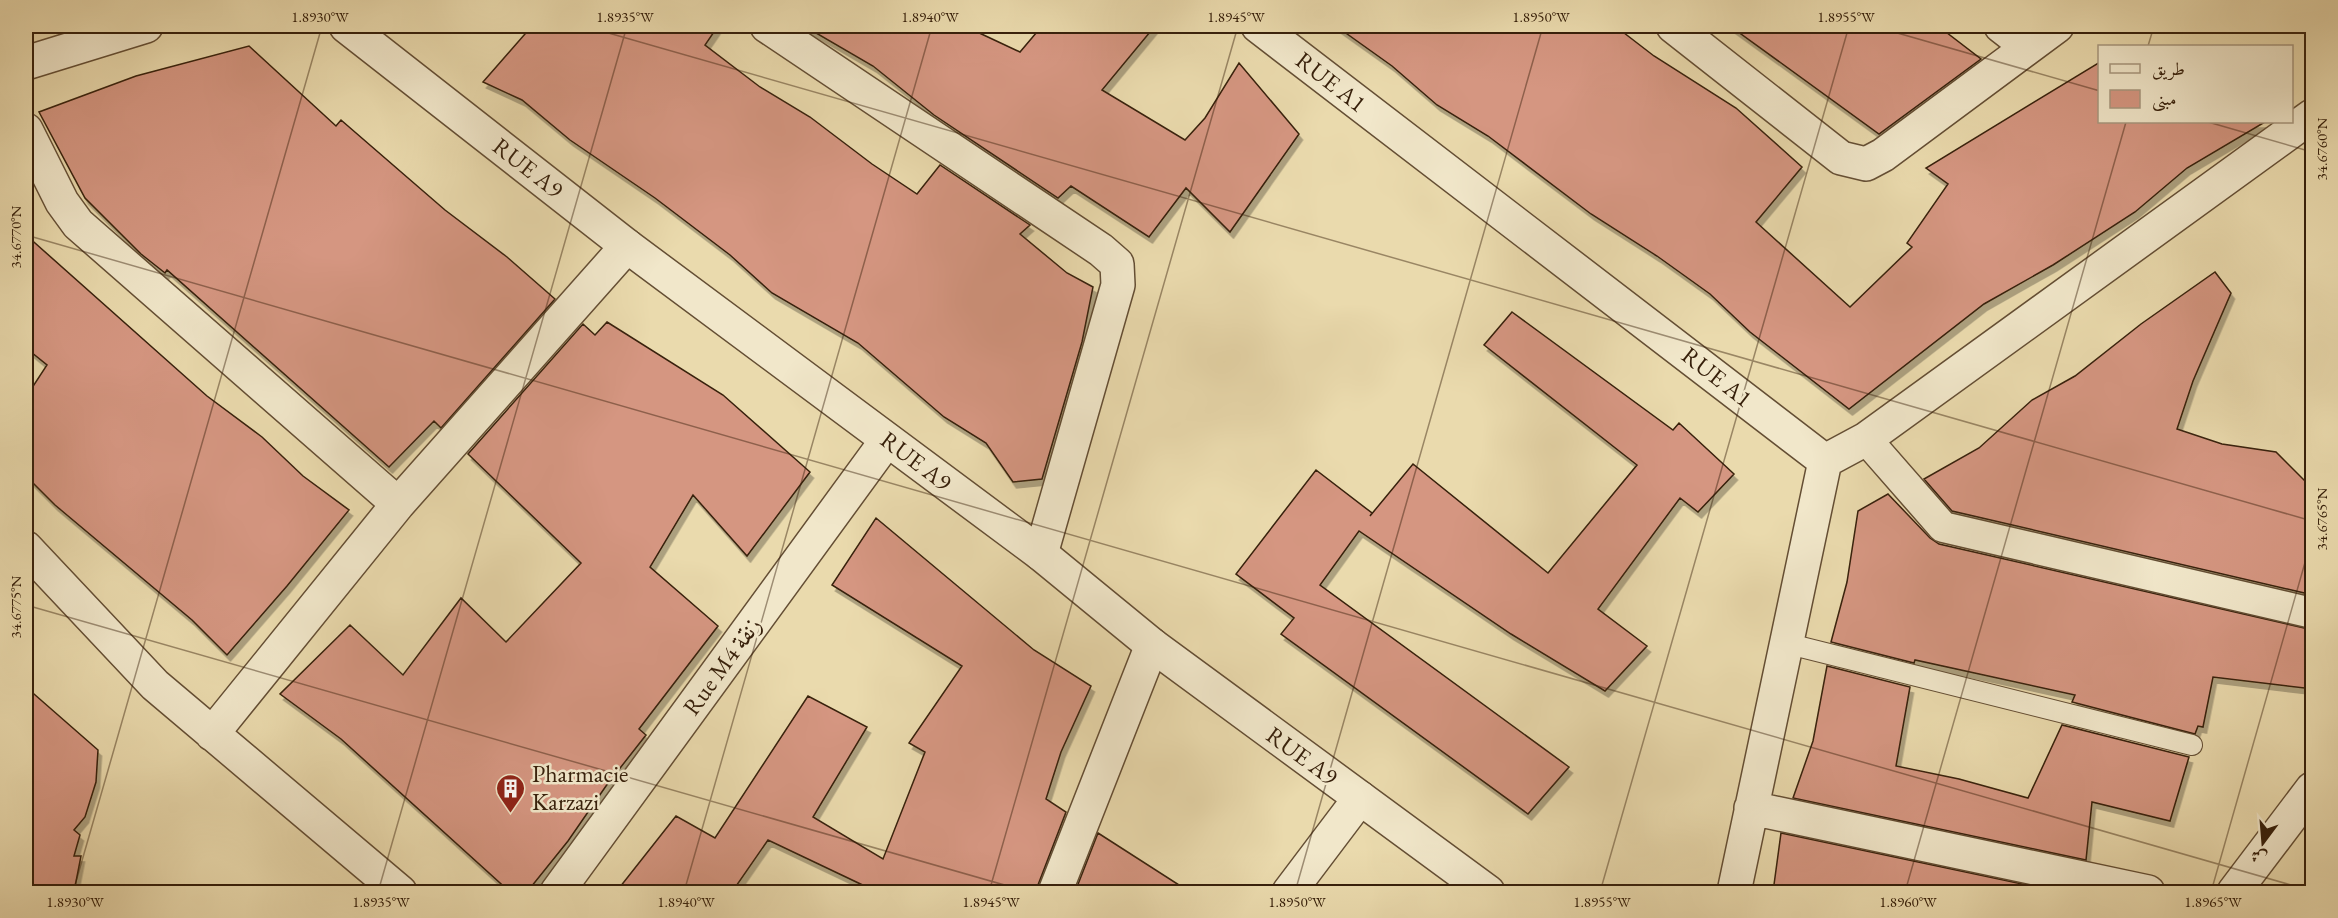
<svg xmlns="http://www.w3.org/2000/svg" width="2338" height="918" font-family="'EB Garamond',Amiri,serif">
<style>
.building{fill:#d59681;stroke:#37200b;stroke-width:1.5;filter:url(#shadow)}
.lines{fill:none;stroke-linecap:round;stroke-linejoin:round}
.service-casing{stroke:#644e34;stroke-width:22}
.pedestrian-casing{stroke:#644e34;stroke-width:33}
.minor-casing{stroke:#644e34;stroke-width:36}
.tertiary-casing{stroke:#644e34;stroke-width:36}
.service{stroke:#f1e7ca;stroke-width:20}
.pedestrian{stroke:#f1e7ca;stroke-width:30}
.minor{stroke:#f1e7ca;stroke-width:33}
.tertiary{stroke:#f1e7ca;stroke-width:33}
.ticks{fill:none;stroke:#37200b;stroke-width:1.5;stroke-opacity:0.45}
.labels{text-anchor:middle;stroke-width:5;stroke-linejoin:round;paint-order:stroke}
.street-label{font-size:24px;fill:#37200b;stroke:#f1e7ca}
.poi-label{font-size:24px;fill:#37200b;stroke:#f1e7ca;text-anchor:start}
.neatline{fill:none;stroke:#37200b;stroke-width:2}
.ticks-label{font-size:15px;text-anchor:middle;fill:#37200b}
</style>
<defs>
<filter id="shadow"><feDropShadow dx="3.5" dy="6" stdDeviation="0" flood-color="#0004"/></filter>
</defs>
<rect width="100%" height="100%" fill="#eadaad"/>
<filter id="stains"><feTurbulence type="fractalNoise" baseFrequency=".00333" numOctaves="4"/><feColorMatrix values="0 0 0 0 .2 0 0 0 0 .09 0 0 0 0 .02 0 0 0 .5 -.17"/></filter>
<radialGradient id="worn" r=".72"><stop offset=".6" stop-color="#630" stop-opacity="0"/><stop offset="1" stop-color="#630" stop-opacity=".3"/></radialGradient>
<!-- building -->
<path class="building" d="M532 26H718L705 45 760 87 810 117 872 164 917 194 940 165 1030 225 1020 234 1067 273 1093 287 1082 342 1042 479 1013 482 986 443 944 417 858 343 772 293 730 255 655 198 570 140 522 100 483 82Z
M804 26H968L973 30 1020 52 1042 26H1155L1102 90 1185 140 1205 118 1239 63 1299 134 1230 232 1186 188 1149 237 1071 186 1058 198 934 115 873 66Z
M1336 26H1615L1654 56 1736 108 1802 167 1756 222 1850 307 1912 247 1907 243 1948 184 1926 168 2100 62V122H2265L2187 168 2135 212 2053 265 1984 304 1849 409 1750 332 1710 294 1657 256 1591 214 1488 136 1437 105 1392 66Z
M1730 26H1938L1981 59 1879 134Z
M249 46 336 126 341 120 445 210 507 257 555 299 441 428 434 421 389 467 167 270 165 273 141 254 85 198 39 112 136 76Z
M26 235 207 396 262 437 303 476 349 510 287 586 227 655 192 620 55 505 26 476V397L47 365 26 348Z
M2215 272 2231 293 2193 381 2177 429 2222 444 2276 452 2313 489V595L1952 511 1924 479 1979 448 2032 400 2075 376 2141 324Z
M1512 312 1673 430 1679 423 1734 474 1698 512 1680 498 1598 609 1647 646 1605 691 1511 634 1359 531 1320 585 1569 767 1528 814 1281 634 1294 618 1236 574 1316 470 1372 513 1370 516 1413 464 1548 573 1637 465 1484 345Z
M607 322 723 395 810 472 747 556 693 495 650 567 718 626 639 729 646 735 606 786 568 841 527 892H510L341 739 280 694 350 625 403 675 461 598 506 642 581 563 468 454 583 324 595 335Z
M1888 494 1930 538 1939 544 2313 630V689L2213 677 2203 727 2198 726 2195 734 2072 702 2075 695 1915 660 1914 663 1831 642 1847 582 1858 511Z
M876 518 1034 650 1091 686 1061 752 1046 799 1066 812 1038 885 1037 892H870L871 889 768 840 732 892H616L676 816 715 838 808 696 867 727 813 817 883 859 925 752 909 743 962 666 832 585Z
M1827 666 1910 687 1896 766 1959 779 2028 798 2062 725 2189 757 2170 821 2092 802 2086 860 1793 798 1813 741Z
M26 687 98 750 96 782 85 817 74 830 80 835 74 856H81L74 892H26Z
M1098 833 1190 892H1075Z
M1781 833 2060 892H1773Z"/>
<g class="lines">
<defs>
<path id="service" d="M1785 643 2192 745"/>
<path id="pedestrian" d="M1866 439 1943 527 2312 613"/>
<path id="minor" d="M767 26 1101 250 1117 264 1118 285 1041 554
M1258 26 1825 461 1734 892
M1673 26 1841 158 1866 164 1883 155 2057 26
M2001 26 2028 47
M26 63 146 26
M26 130 62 202 78 224 398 504
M1825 461 1866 439 2312 116
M26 548 155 685 400 892
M212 734 398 504 627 246
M1751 808 2148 892
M557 892 887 440
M1055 892 1152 645
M1289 892 1360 798
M2234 892 2312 789"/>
<path id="tertiary" d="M346 26 627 246 1041 554 1152 645 1488 892"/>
</defs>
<!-- service casing -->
<use href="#service" class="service-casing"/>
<!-- pedestrian casing -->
<use href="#pedestrian" class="pedestrian-casing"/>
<!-- minor casing -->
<use href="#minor" class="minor-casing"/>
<!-- tertiary casing -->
<use href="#tertiary" class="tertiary-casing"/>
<!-- service -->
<use href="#service" class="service"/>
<!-- pedestrian -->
<use href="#pedestrian" class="pedestrian"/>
<!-- minor -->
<use href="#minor" class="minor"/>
<!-- tertiary -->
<use href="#tertiary" class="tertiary"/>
</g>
<!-- ticks -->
<path class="ticks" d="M584 26 2312 521M1873 26 2100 91M2148 46 2154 26M2208 122 2312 152M26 235 2312 891M26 605 1029 892M73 892 322 26M378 892 627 26M684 892 932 26M989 892 1238 26M1295 892 1543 26M1600 892 1849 26M1905 892 2126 122M2211 892 2312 538"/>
<!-- icons -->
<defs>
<symbol id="building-pin" viewBox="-11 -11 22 30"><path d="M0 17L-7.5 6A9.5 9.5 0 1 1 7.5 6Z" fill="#8f2418" stroke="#f1e7ca"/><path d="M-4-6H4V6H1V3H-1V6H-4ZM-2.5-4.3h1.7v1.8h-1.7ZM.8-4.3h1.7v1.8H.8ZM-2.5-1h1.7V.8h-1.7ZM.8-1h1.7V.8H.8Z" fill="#fff"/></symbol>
</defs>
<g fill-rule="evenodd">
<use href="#building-pin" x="494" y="772" width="33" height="45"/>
</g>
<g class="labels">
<!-- street labels -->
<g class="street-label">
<text transform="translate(1331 82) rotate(38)" y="8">RUE A1</text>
<text transform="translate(528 168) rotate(38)" y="8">RUE A9</text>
<text transform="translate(1717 377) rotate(38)" y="8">RUE A1</text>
<text transform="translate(916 461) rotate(37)" y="8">RUE A9</text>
<text transform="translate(722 666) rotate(-54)" y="8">Rue M4 زنقة</text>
<text transform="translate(1302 756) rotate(36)" y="8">RUE A9</text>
</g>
<!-- poi labels -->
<g class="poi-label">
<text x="532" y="782">Pharmacie<tspan x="532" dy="28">Karzazi</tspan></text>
</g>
</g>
<!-- margin -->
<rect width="2338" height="918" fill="none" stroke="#eadaad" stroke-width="66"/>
<!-- legend -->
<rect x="2098" y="45" width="195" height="78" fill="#f1e7ca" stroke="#a7977e" stroke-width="1.5"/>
<rect x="2110" y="64" width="30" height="9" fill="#f1e7ca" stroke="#a7977e" stroke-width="1.5"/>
<text x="2152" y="75" font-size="18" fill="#37200b">طريق</text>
<rect x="2110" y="90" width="30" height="18" fill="#d59681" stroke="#a7977e" stroke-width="1.5"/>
<text x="2152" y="105" font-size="18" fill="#37200b">مبنى</text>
<!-- north arrow -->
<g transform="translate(2263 843) rotate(196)" stroke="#f1e7ca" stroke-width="4.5" paint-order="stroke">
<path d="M0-4.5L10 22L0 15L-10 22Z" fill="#37200b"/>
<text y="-9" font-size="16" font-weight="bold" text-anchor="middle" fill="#37200b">ش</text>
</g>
<rect x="33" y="33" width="2272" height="852" class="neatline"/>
<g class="ticks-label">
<text x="320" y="22">1.8930°W</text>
<text x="625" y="22">1.8935°W</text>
<text x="930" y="22">1.8940°W</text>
<text x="1236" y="22">1.8945°W</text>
<text x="1541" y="22">1.8950°W</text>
<text x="1846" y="22">1.8955°W</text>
<text transform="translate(2322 149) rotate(-90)" y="5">34.6760°N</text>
<text transform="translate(16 237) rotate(-90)" y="5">34.6770°N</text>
<text transform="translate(2322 519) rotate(-90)" y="5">34.6765°N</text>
<text transform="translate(16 607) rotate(-90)" y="5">34.6775°N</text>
<text x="75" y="907">1.8930°W</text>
<text x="381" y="907">1.8935°W</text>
<text x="686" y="907">1.8940°W</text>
<text x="991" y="907">1.8945°W</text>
<text x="1297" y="907">1.8950°W</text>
<text x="1602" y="907">1.8955°W</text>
<text x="1908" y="907">1.8960°W</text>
<text x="2213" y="907">1.8965°W</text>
</g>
<rect width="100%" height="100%" filter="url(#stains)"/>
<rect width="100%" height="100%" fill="url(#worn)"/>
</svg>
